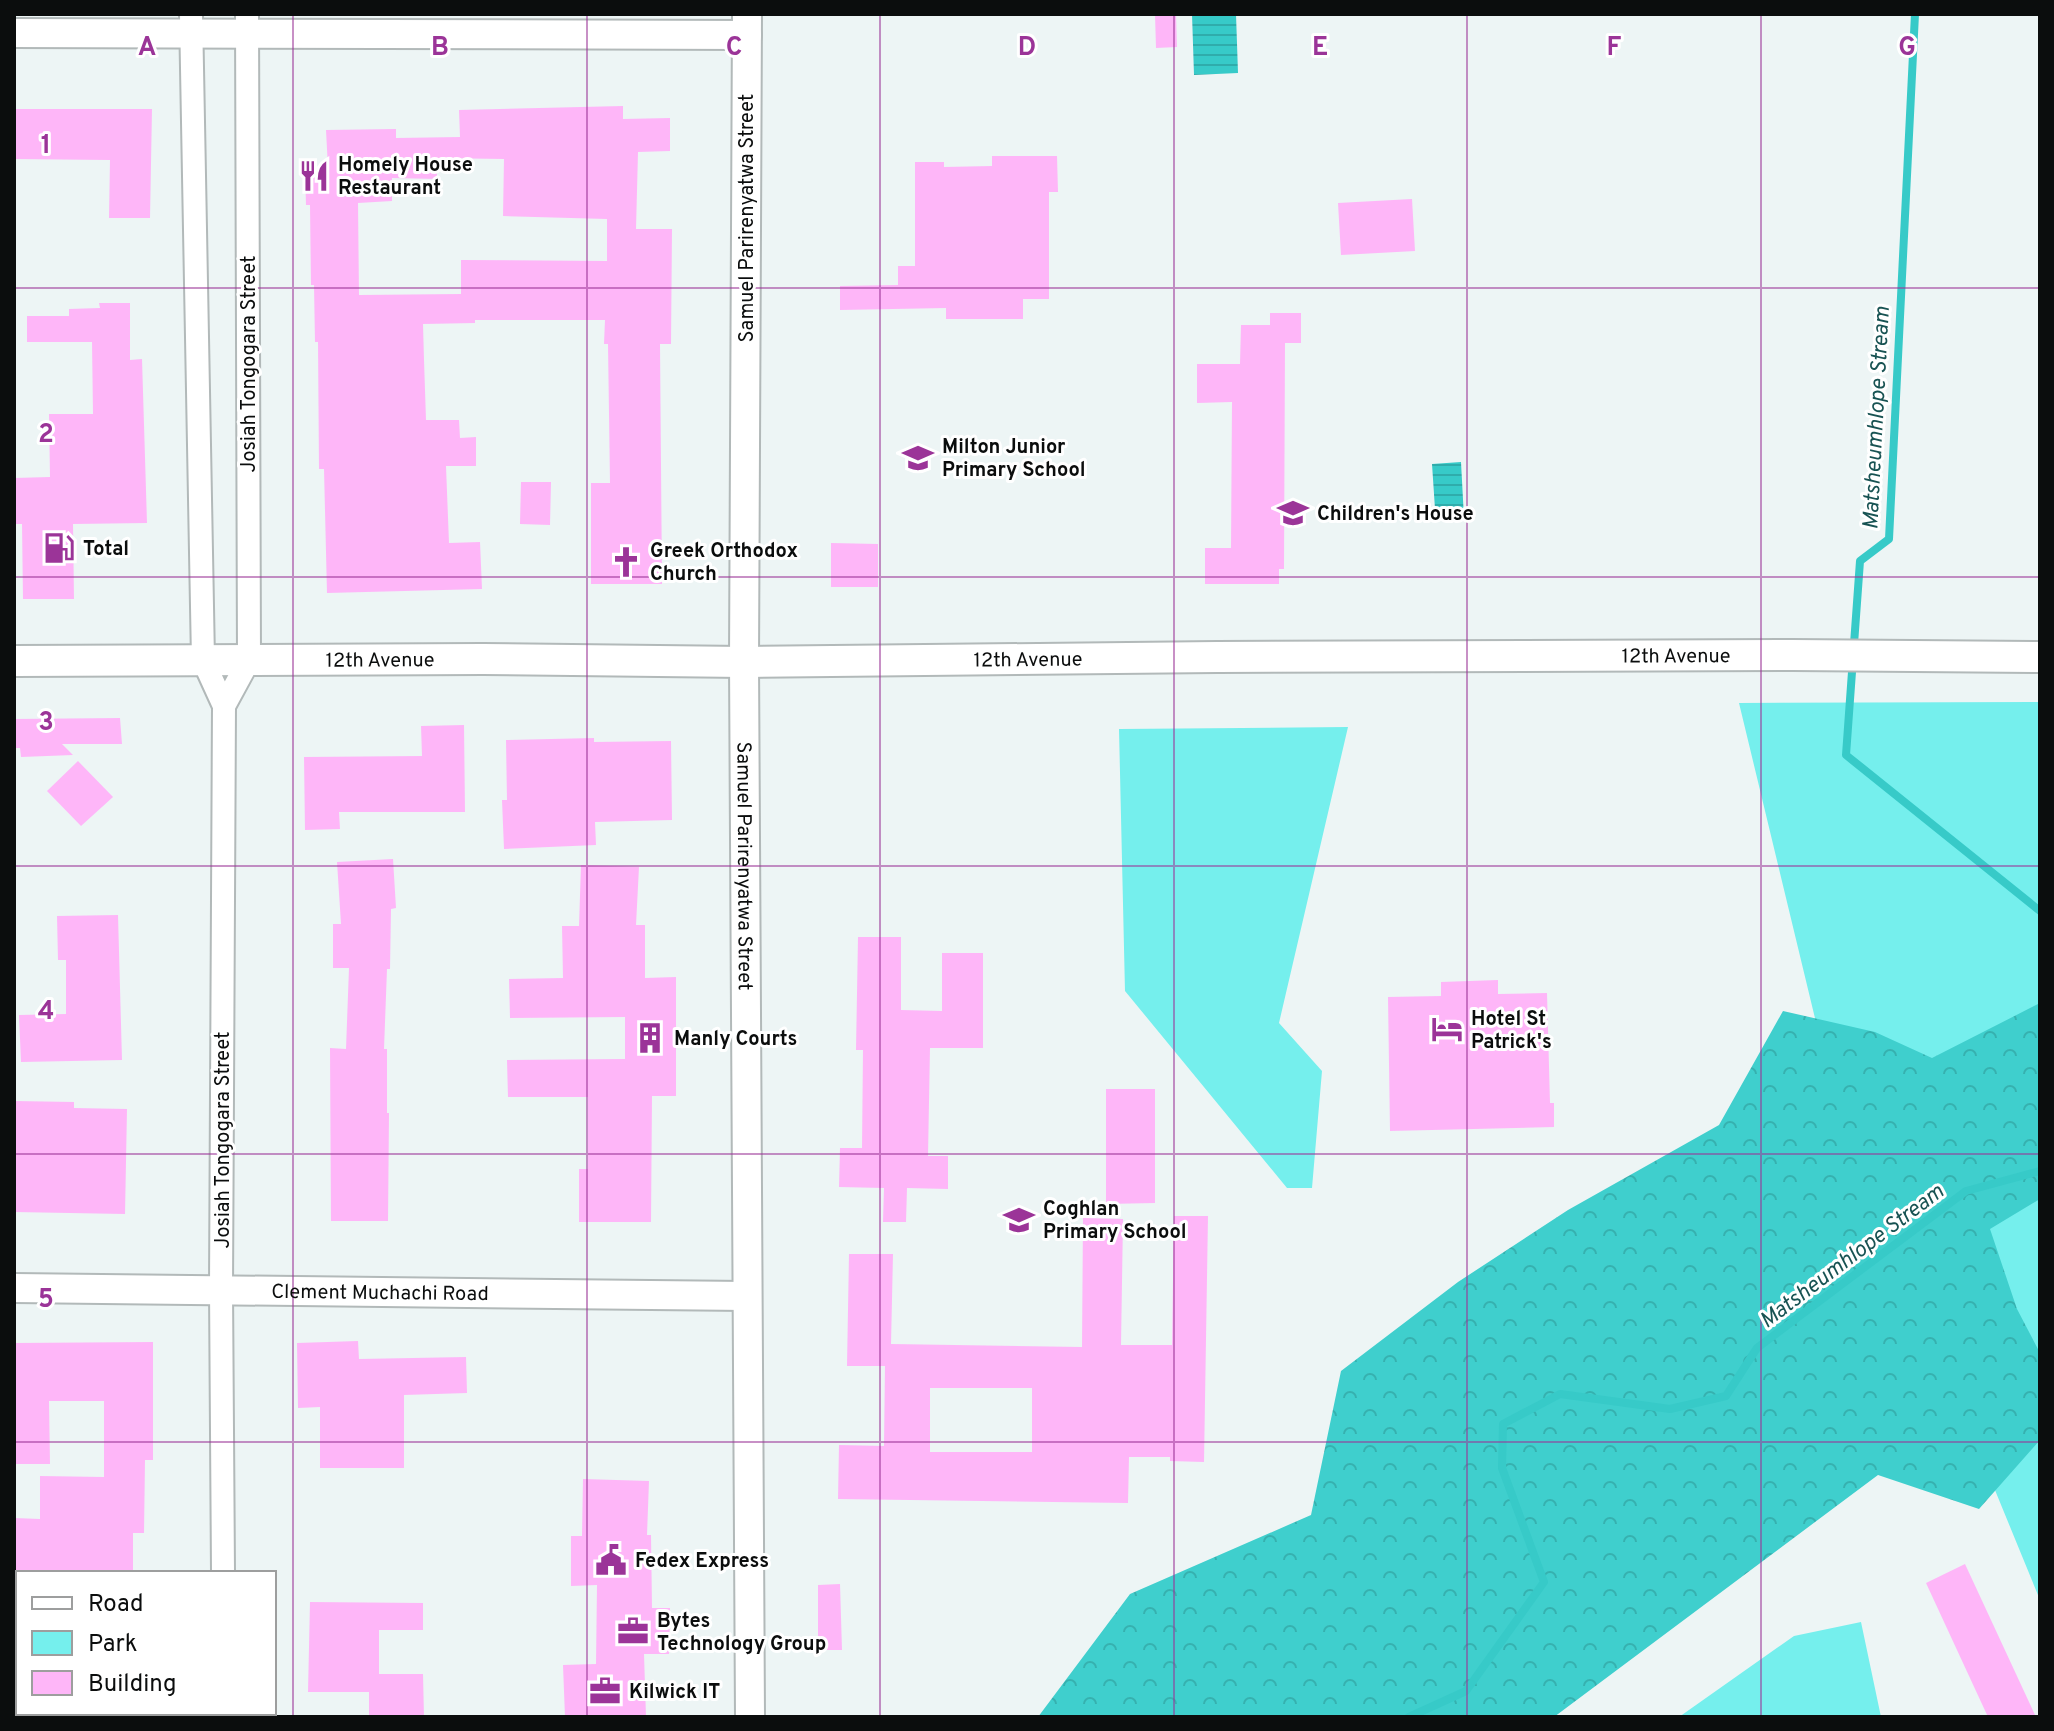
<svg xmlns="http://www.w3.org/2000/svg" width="2054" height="1731" font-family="Overpass,sans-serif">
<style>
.green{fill:#75efed}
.forest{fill:url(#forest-crowns)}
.water{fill:url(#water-rules)}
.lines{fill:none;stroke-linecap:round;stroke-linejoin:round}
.stream{stroke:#37cac8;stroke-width:8}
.building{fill:#feb6f8;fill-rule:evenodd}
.minor-casing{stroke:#b2b9b9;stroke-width:26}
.tertiary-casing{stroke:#b2b9b9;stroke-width:32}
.secondary-casing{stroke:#b2b9b9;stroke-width:34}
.minor{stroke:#fff;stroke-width:22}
.tertiary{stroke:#fff;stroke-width:28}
.secondary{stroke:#fff;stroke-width:30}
.grid{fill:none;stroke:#9b3498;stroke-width:2;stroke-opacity:0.55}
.labels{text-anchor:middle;stroke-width:6;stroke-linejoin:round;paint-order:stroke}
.poi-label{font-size:20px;font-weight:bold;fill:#0b0d0d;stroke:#fff;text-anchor:start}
.street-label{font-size:20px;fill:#0b0d0d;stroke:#fff}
.water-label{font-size:22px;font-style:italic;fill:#185353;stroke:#fff}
.grid-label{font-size:26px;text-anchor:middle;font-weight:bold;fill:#9b3498;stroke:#fff;stroke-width:6;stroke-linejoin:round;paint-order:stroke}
</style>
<defs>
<pattern id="forest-crowns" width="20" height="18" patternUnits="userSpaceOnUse" patternTransform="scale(2)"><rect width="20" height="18" fill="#3fcfcd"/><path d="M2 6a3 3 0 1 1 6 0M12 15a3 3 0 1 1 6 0" fill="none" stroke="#36b1af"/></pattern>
<pattern id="water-rules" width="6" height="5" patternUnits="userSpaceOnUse" patternTransform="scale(2)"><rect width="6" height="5" fill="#37cac8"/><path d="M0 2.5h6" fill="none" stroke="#2facab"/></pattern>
</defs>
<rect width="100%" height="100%" fill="#edf5f5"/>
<!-- green -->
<path class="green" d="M2040 702V1600L1834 1097 1739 703Z
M1348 727 1279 1023 1322 1071 1312 1188H1287L1125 991 1119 729Z
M1861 1622 1881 1717H1679L1794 1636Z"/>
<!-- forest -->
<path class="forest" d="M2040 1003V1199L1990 1229 2017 1309 2040 1353V1440L1979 1509 1878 1475 1554 1717H1038L1130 1594 1311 1515 1341 1371 1458 1282 1568 1210 1719 1125 1783 1011 1875 1032 1932 1058Z"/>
<!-- water -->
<path class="water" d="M1192 14H1236L1238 73 1194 75Z
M1461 462 1464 518 1426 520V510L1435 509 1432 464Z"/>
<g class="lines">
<!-- stream -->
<path class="stream" d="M1915 14 1889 539 1860 561 1846 755 2040 911
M1409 1717 1466 1691 1544 1582 1502 1468 1503 1424 1560 1394 1670 1409 1726 1396 1757 1348 1966 1191 2040 1171"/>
</g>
<!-- building -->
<path class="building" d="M1155 14H1176L1177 47 1156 48Z
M623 106V119L670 118V151L638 152 636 229H672L671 344H660L662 584H591V483H610L608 344H604L605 320H475V323L423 324 424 360 426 420H459L460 438 476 437V466H446L449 543 480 542 482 589 327 593 324 469H319L318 342H315L314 285H311L310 205H306L305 169 328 168 326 130 396 129V138L460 137 459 110ZM437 158 504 159 503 216 607 219V261L461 260V294L359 295 358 203 392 201V178L437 179Z
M14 109H152L150 218H109L110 160 14 159Z
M992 156H1057L1058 192H1049V299H1023V319H946V308L840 310V286L898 285V266H915V162H944V167L992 166Z
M1412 199 1415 251 1341 255 1338 203Z
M99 303H130V360L142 359 147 523 73 524 74 599H23L22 524H14V478L50 477 49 414H93L92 342H27V316H69V309L100 308Z
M1270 313H1301V343H1285L1284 569H1279V584H1205V548H1231L1232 402 1197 403V364H1240L1241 325H1270Z
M521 482H551L550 525 520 524Z
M831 543 878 544V587H831Z
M120 718 122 744H62L73 755 21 757 20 748H14V719Z
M464 725 465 812H339L340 829 305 830 304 757 422 756 421 726Z
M594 738V742L671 741 672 820 595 822 596 845 504 849 502 800H507L506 740Z
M78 761 113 797 81 826 47 791Z
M393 859 396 908 391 909 390 969H387L384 1049H387V1113H389L388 1221H331L330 1048 346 1049 349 968H333V924H341L337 862Z
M581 865 639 867 636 925H645V978L676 977V1096H652L651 1222H579V1169H588V1097H508L507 1060 625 1059V1017L510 1018 509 979 563 978 562 926H579Z
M118 915 122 1060 21 1062 19 1015 66 1014V960H58L57 916Z
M858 937H901V1010L942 1011V953H983V1048H930L928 1156H948V1189L907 1188 906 1222H883L884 1188 839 1187 840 1148H862L863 1050H856Z
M1498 980V994L1547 993 1550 1103H1554V1127L1390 1131 1388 997 1441 996V982Z
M1106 1089H1155V1203L1106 1204Z
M14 1101 74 1102V1108L127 1109 125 1214 14 1212Z
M1174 1216H1208L1204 1462 1170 1461V1457H1129L1128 1503 838 1499 839 1445 884 1446 885 1366H847L849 1254H893L891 1344 1082 1347 1083 1218 1123 1219 1121 1345H1172ZM930 1388H1032V1452H930Z
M358 1341 359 1359 466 1357 467 1393 404 1395V1468H320V1407L298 1408 297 1343Z
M153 1342V1460H145L144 1533H133V1573H14V1518L40 1519V1476L104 1477V1401H49L50 1464H14V1343Z
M583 1479 649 1481 647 1535H651L652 1608H670L669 1654H644L646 1717H565L563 1665 596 1664 597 1585 571 1586V1536H582Z
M1965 1564 2036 1717H1988L1926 1583Z
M840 1584 842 1650H818V1585Z
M310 1602 423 1603V1630H379V1674H423L424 1717H369V1692H308Z"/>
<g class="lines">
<defs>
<path id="minor" d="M191 14 203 660 224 706 221 1289 223 1573
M224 706 249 660 247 14
M224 1713V1717"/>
<g id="tertiary">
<path id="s1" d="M747 14 744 662 750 1717"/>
<path d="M14 33 747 35"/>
<path id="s2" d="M14 1288 746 1296"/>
</g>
<g id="secondary">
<path id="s3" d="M14 661 483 659 744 662 1217 657 1793 655 2040 657"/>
</g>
</defs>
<!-- minor casing -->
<use href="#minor" class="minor-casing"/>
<!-- tertiary casing -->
<use href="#tertiary" class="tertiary-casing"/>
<!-- secondary casing -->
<use href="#secondary" class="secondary-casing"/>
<!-- minor -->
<use href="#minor" class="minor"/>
<!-- tertiary -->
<use href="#tertiary" class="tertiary"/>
<!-- secondary -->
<use href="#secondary" class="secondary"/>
</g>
<!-- grid -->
<path class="grid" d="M293 14V1717M587 14V1717M880 14V1717M1174 14V1717M1467 14V1717M1761 14V1717M14 288H2040M14 577H2040M14 866H2040M14 1154H2040M14 1442H2040"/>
<!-- icons -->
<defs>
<symbol id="restaurant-bare" viewBox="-9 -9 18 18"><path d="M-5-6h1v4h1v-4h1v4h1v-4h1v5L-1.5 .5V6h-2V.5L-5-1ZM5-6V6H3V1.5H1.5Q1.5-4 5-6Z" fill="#9b3498" stroke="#fff" stroke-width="2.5" paint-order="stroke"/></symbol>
<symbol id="school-bare" viewBox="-9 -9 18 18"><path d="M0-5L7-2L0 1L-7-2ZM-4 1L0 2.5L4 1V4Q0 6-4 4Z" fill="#9b3498" stroke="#fff" stroke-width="2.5" paint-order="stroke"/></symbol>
<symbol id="fuel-bare" viewBox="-9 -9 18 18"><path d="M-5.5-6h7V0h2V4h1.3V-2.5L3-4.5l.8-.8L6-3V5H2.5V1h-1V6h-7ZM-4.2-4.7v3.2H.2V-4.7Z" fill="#9b3498" stroke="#fff" stroke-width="2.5" paint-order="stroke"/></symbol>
<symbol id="church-bare" viewBox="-9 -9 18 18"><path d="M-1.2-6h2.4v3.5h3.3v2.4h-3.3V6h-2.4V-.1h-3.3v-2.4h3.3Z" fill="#9b3498" stroke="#fff" stroke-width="2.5" paint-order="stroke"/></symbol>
<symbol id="hotel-bare" viewBox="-9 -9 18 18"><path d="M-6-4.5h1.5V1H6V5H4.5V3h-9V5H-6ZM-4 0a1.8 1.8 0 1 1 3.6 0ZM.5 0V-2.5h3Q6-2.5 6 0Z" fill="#9b3498" stroke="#fff" stroke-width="2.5" paint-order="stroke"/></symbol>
<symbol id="building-bare" viewBox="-9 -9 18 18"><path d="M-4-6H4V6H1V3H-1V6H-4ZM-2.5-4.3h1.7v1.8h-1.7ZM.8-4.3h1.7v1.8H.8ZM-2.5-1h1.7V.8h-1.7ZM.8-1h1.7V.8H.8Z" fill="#9b3498" stroke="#fff" stroke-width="2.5" paint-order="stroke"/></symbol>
<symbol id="civic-bare" viewBox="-9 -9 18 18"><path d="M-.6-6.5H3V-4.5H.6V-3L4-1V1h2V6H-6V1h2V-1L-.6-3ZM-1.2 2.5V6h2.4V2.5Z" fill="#9b3498" stroke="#fff" stroke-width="2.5" paint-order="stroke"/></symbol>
<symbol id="office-bare" viewBox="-9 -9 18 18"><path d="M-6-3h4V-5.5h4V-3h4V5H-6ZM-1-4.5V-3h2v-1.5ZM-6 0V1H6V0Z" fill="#9b3498" stroke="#fff" stroke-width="2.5" paint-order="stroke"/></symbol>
</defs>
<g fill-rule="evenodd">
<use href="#restaurant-bare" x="292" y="154" width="44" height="44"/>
<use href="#school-bare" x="896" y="436" width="44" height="44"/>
<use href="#school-bare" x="1271" y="491" width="44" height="44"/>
<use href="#fuel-bare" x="37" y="526" width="44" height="44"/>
<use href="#church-bare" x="604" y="540" width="44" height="44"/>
<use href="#hotel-bare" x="1425" y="1007" width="44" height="44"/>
<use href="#building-bare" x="628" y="1016" width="44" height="44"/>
<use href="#school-bare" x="997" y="1198" width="44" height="44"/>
<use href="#civic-bare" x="589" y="1538" width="44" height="44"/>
<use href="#office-bare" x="611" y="1609" width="44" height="44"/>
<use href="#office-bare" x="583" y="1669" width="44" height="44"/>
</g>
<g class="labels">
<!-- poi labels -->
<g class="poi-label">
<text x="338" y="171">Homely House<tspan x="338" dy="23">Restaurant</tspan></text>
<text x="942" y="453">Milton Junior<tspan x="942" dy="23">Primary School</tspan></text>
<text x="1317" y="520">Children's House</text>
<text x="83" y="555">Total</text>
<text x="650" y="557">Greek Orthodox<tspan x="650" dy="23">Church</tspan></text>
<text x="1471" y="1025">Hotel St<tspan x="1471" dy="23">Patrick's</tspan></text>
<text x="674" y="1045">Manly Courts</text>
<text x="1043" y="1215">Coghlan<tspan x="1043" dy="23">Primary School</tspan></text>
<text x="635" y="1567">Fedex Express</text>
<text x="657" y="1627">Bytes<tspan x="657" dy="23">Technology Group</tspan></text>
<text x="629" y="1698">Kilwick IT</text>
</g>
<!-- street labels -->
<g class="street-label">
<text transform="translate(746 218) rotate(-90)" y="7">Samuel Parirenyatwa Street</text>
<text transform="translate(248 364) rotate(-90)" y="7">Josiah Tongogara Street</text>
<text dy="7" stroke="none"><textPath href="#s3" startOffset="1662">12th Avenue</textPath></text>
<text dy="7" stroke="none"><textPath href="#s3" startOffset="366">12th Avenue</textPath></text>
<text dy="7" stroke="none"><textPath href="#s3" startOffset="1014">12th Avenue</textPath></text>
<text dy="7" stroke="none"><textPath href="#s1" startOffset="852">Samuel Parirenyatwa Street</textPath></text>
<text transform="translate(222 1140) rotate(-90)" y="7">Josiah Tongogara Street</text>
<text dy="7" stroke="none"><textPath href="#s2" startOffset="366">Clement Muchachi Road</textPath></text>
</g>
<!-- water labels -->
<g class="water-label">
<text transform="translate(1875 418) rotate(-87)" y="8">Matsheumhlope Stream</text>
<text transform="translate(1851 1255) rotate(-37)" y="8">Matsheumhlope Stream</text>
</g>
</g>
<g class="grid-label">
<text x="147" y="55">A</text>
<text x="440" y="55">B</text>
<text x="734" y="55">C</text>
<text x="1027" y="55">D</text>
<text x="1320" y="55">E</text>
<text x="1614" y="55">F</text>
<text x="1907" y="55">G</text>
<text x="46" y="153">1</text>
<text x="46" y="442">2</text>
<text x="46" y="730">3</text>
<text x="46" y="1019">4</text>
<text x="46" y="1307">5</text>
</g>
<!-- border -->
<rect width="2054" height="1731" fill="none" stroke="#0b0d0d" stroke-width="32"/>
<!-- legend -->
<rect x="16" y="1571" width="260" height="144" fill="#ffffff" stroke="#9d9e9e" stroke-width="2"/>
<rect x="32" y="1597" width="40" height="12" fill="#ffffff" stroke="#9d9e9e" stroke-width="2"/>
<text x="88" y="1611" font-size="24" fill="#0b0d0d">Road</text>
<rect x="32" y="1631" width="40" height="24" fill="#75efed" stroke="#9d9e9e" stroke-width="2"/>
<text x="88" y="1651" font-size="24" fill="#0b0d0d">Park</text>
<rect x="32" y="1671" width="40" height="24" fill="#feb6f8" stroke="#9d9e9e" stroke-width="2"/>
<text x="88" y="1691" font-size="24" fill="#0b0d0d">Building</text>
</svg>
